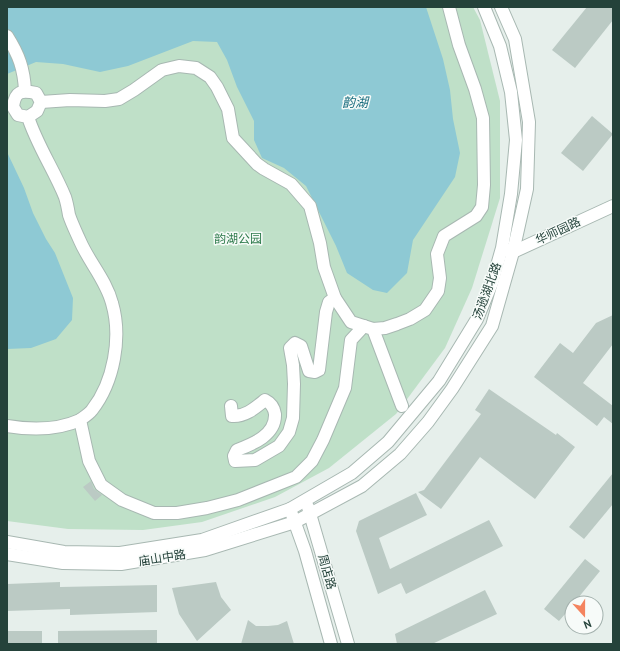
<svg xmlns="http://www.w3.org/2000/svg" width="620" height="651" font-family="'PT Sans','Noto Sans SC',sans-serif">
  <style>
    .green { fill: #bfe0c8 }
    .water { fill: #8ec9d4 }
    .building { fill: #bbcac4 }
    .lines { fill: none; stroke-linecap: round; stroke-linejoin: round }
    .minor-casing { stroke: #a8b8b2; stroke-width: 14 }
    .minor { stroke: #fff; stroke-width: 12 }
    .labels { text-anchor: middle; stroke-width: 3; stroke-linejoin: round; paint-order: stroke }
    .street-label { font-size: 12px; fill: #24423a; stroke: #f7fbf9 }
    .park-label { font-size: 12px; fill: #2d7a4b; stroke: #f7fbf9 }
    .water-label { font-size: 13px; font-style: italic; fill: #1c6f80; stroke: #f7fbf9 }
  </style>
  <rect width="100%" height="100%" fill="#e6efeb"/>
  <polygon class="green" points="7,7 473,7 480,20 500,101 500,198 472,288 445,348 396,414 329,468 275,497 202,522 143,530 68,529 7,521"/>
  <g class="water">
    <polygon points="7,7 426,7 443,59 450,90 453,119 460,153 455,177 413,240 407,273 387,293 373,290 347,273 336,246 306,186 284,168 262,158 254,140 254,121 237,87 227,60 217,42 193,41 128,66 100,72 63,64 36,62 7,74"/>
    <polygon points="7,152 24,188 33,213 46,239 55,253 73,298 72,320 56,339 31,348 7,349"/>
  </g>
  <g class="building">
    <polygon points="587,7 613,7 613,20 575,68 552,50"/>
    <polygon points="592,116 613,134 583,171 561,153"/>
    <polygon points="613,315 613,344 583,383 613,406 613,424 604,417 597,426 534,377 560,343 573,353 596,323"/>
    <polygon points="489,389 556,435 557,433 575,447 535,499 480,457 441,509 418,492 424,490 481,414 475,410"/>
    <polygon points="613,473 613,504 584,539 569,527"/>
    <polygon points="91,481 94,489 102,495 95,501 83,487"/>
    <polygon points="416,493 427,515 379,538 390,569 489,520 503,546 406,594 401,583 378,594 356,531 359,521"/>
    <polygon points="585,559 600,571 574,603 572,603 572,606 559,621 544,609"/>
    <polygon points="60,582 60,587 157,585 157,612 70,615 70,609 7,611 7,584"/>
    <polygon points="216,582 221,597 231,610 197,641 179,614 172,588"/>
    <polygon points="485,590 497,614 432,644 397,644 395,634"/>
    <polygon points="248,620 256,626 268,626 278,625 287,621 294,644 241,644"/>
    <polygon points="157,630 157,644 58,644 58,631"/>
    <rect x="7" y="631" width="35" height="13"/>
  </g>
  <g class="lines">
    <defs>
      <g id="minor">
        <path d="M 7,36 C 19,55 24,69 25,91"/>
        <polyline points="41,102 70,100 105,101 119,99 134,90 162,70 179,66 196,68 210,77 217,87 228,109 233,138 257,164 264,169 291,184 310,206 320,243 324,267 335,298 351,322 373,329 402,406"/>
        <path d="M 28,117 L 37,111 L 41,102 L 36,93 C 21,90 15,91 13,107 L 18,115 L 28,117 C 37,145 54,170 65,197 C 67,203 68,209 69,215 C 72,224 76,232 80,241 C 89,262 106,280 112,303 C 122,337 114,382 92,410 C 89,414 84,417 80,420 L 89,461 L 101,485 L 122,500 L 154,513 L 177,513 L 207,508 L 238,500 L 296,477 L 312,461 L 323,440 L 345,388 L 351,340 L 364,326"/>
        <polyline points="508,250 513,252 613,206"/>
        <polyline points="373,329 385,328 397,324 410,319 425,310 438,291 440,278 437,254 444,236 476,216 482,207 484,185 483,118 475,89 459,45 449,7"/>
        <path d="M 231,406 L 232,416 C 245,417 255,408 265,400 C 271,403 274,407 275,414 C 276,435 253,444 237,450 L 234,456 L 235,461 L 255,460 L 279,446 L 289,432 L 293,418 L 294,384 L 293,365 L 290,348 L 295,343 L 301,346 L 309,371 L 315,372 L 319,370 L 326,312 L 329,302 L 335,298"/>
        <path d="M 7,426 C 31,430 58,430 80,420"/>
        <polyline points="308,507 348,644"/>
        <polyline points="7,542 64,552 120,553 202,540 290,509"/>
        <polyline points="7,554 63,563 121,564 205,550 295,522 362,486 400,454 428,422 452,389 492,326 513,252 527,189 529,122 515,39 501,7"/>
        <polyline points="331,644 305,551 290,509 352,473 388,442 439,381 477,319 492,283 502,248 511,194 516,140 511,92 500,46 484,7"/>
      </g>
    </defs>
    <use href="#minor" class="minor-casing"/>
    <use href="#minor" class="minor"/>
  </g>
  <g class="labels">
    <g class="street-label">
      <text transform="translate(558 231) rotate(-25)" y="4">华师园路</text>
      <text transform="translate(487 291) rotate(-70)" y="4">汤逊湖北路</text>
      <text transform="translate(162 558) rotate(-9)" y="4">庙山中路</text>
      <text transform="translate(327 572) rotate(74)" y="4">周店路</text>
    </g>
    <g class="park-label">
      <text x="238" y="243">韵湖公园</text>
    </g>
    <g class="water-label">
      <text x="355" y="107">韵湖</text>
    </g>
  </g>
  <rect width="620" height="651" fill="none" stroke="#24423a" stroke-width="16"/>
  <g transform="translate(584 615) rotate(159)"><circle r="19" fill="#f7fbf9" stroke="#a3b1ad"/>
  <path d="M0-3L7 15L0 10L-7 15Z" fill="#f4845f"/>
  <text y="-6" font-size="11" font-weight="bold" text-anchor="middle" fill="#24423a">N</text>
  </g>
</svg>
